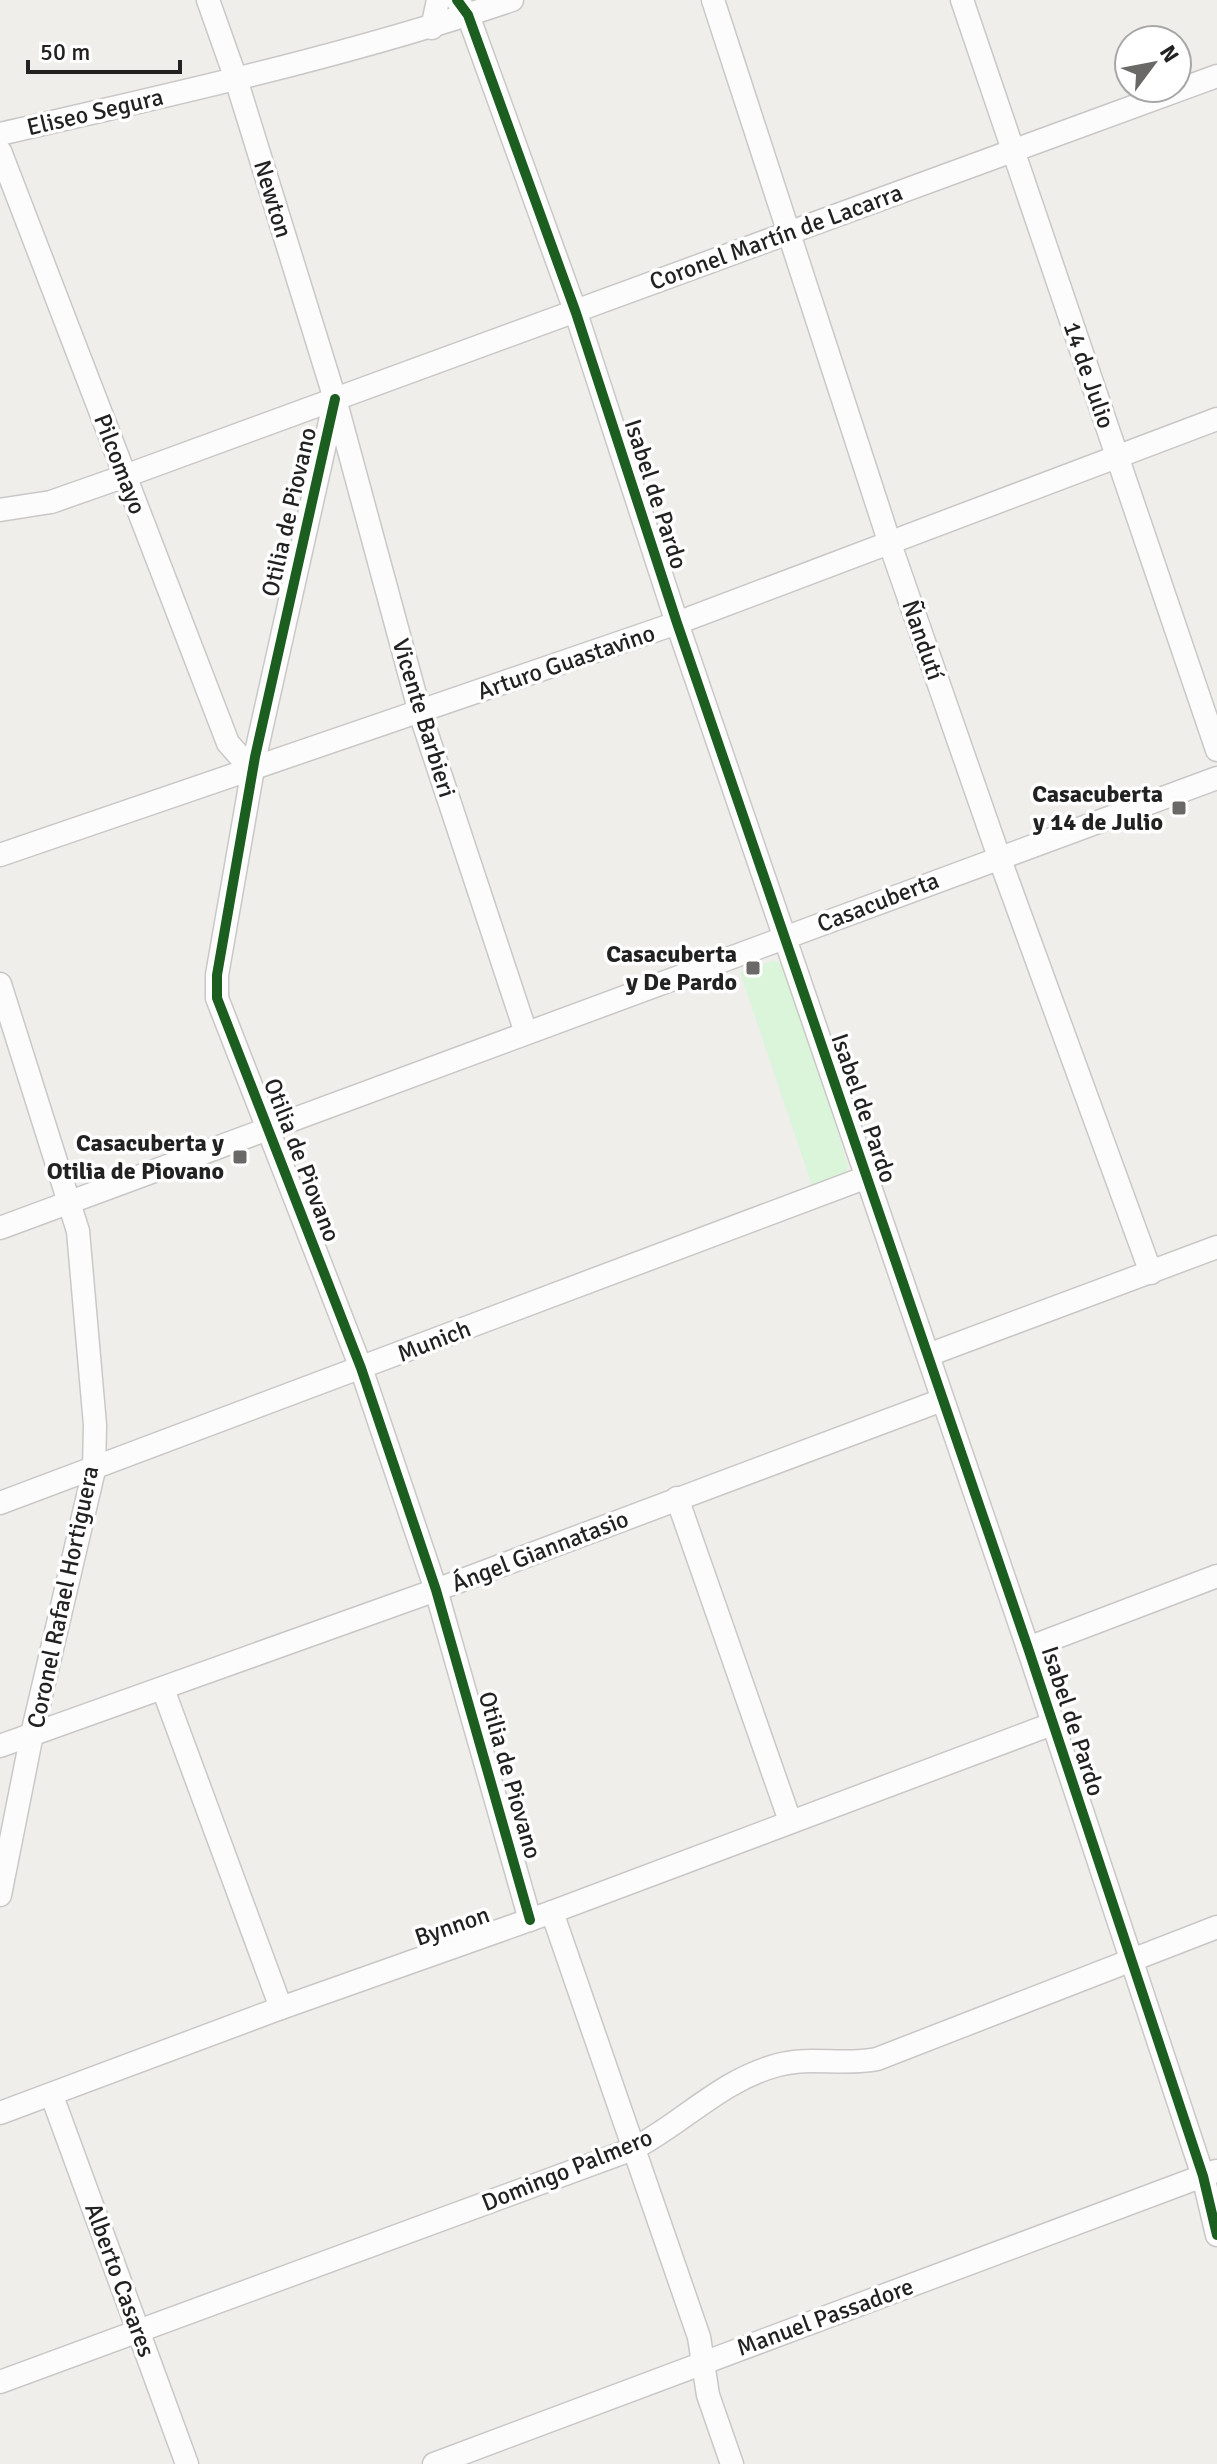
<svg xmlns="http://www.w3.org/2000/svg" width="1217" height="2464" font-family="Signika,sans-serif">
  <style>
    .park { fill: #daf5da }
    .lines { fill: none; stroke-linecap: round; stroke-linejoin: round }
    .minor-casing { stroke: #c9c8c7; stroke-width: 25 }
    .minor { stroke: #fdfcfc; stroke-width: 22 }
    .cycleway-casing { stroke: #fff; stroke-width: 15 }
    .cycleway { stroke: #1b5e20; stroke-width: 10 }
    .poi-dot { fill: #6a6968; stroke: #fff; stroke-width: 3 }
    .labels { text-anchor: middle; stroke-width: 7; stroke-linejoin: round; paint-order: stroke }
    .street-label { font-size: 24px; fill: #222; stroke: #fff }
    .poi-label { font-size: 24px; font-weight: bold; fill: #222; stroke: #fff; text-anchor: end }
  </style>
  <rect width="100%" height="100%" fill="#f0eeeb"/>
  <polygon class="park" points="772,961 786,963 790,971 848,1167 843,1176 813,1189 740,972"/>
  <g class="lines">
    <defs>
      <g id="minor">
        <polyline points="208,0 236,79 335,399 420,713 526,1033"/>
        <polyline points="457,0 468,15 576,313 677,623 1028,1648 1203,2176 1217,2235"/>
        <polyline points="713,0 890,544 999,857 1151,1273"/>
        <polyline points="962,0 1217,750"/>
        <polyline points="432,28 438,0"/>
        <path d="M 0,134 C 172,94 345,57 512,0"/>
        <polyline points="0,151 228,743 252,770"/>
        <polyline points="335,399 255,757 217,975 217,998 361,1368 436,1590 530,1920"/>
        <polyline points="0,510 51,502 125,476 1217,76"/>
        <polyline points="0,855 677,623 1217,419"/>
        <polyline points="0,984 78,1231 95,1425 94,1470 32,1734 0,1895"/>
        <polyline points="0,1228 1217,778"/>
        <polyline points="928,1355 1217,1247"/>
        <polyline points="677,1498 790,1821"/>
        <polyline points="0,1503 867,1177"/>
        <polyline points="1028,1648 1217,1576"/>
        <polyline points="163,1689 281,2008"/>
        <polyline points="0,1746 436,1590 942,1400"/>
        <polyline points="552,1912 699,2337 708,2395 732,2464"/>
        <polyline points="52,2096 187,2464"/>
        <polyline points="0,2113 281,2008 552,1912 1052,1724"/>
        <path d="M 0,2382 L 633,2149 C 683,2123 721,2080 778,2065 C 810,2056 844,2066 877,2059 L 1217,1927"/>
        <polyline points="434,2464 1216,2171"/>
      </g>
    </defs>
    <use href="#minor" class="minor-casing"/>
    <use href="#minor" class="minor"/>
    <defs>
      <g id="cycleway">
        <polyline points="457,0 468,15 576,313 677,623 1028,1648 1203,2176 1217,2235"/>
        <polyline points="335,399 255,757 217,975 217,998 361,1368 436,1590 530,1920"/>
      </g>
    </defs>
    <use href="#cycleway" class="cycleway-casing"/>
    <use href="#cycleway" class="cycleway"/>
  </g>
  <g class="poi-dot">
    <rect x="1171" y="800" width="16" height="16" rx="4"/>
    <rect x="745" y="960" width="16" height="16" rx="4"/>
    <rect x="232" y="1149" width="16" height="16" rx="4"/>
  </g>
  <g class="labels">
    <g class="street-label">
      <text transform="translate(95 112) rotate(-13)" y="8">Eliseo Segura</text>
      <text transform="translate(273 199) rotate(73)" y="8">Newton</text>
      <text transform="translate(776 237) rotate(-20)" y="8">Coronel Martín de Lacarra</text>
      <text transform="translate(1089 375) rotate(71)" y="8">14 de Julio</text>
      <text transform="translate(120 464) rotate(69)" y="8">Pilcomayo</text>
      <text transform="translate(656 494) rotate(72)" y="8">Isabel de Pardo</text>
      <text transform="translate(289 512) rotate(-77)" y="8">Otilia de Piovano</text>
      <text transform="translate(923 640) rotate(71)" y="8">Ñandutí</text>
      <text transform="translate(566 662) rotate(-19)" y="8">Arturo Guastavino</text>
      <text transform="translate(424 718) rotate(73)" y="8">Vicente Barbieri</text>
      <text transform="translate(878 902) rotate(-21)" y="8">Casacuberta</text>
      <text transform="translate(864 1108) rotate(71)" y="8">Isabel de Pardo</text>
      <text transform="translate(302 1160) rotate(69)" y="8">Otilia de Piovano</text>
      <text transform="translate(434 1341) rotate(-21)" y="8">Munich</text>
      <text transform="translate(540 1551) rotate(-21)" y="8">Ángel Giannatasio</text>
      <text transform="translate(63 1597) rotate(-78)" y="8">Coronel Rafael Hortiguera</text>
      <text transform="translate(1073 1721) rotate(72)" y="8">Isabel de Pardo</text>
      <text transform="translate(510 1775) rotate(74)" y="8">Otilia de Piovano</text>
      <text transform="translate(452 1926) rotate(-19)" y="8">Bynnon</text>
      <text transform="translate(567 2170) rotate(-22)" y="8">Domingo Palmero</text>
      <text transform="translate(120 2280) rotate(70)" y="8">Alberto Casares</text>
      <text transform="translate(825 2317) rotate(-20)" y="8">Manuel Passadore</text>
    </g>
    <g class="poi-label">
      <text x="1163" y="802">Casacuberta<tspan x="1163" dy="28">y 14 de Julio</tspan></text>
      <text x="737" y="962">Casacuberta<tspan x="737" dy="28">y De Pardo</tspan></text>
      <text x="224" y="1151">Casacuberta y<tspan x="224" dy="28">Otilia de Piovano</tspan></text>
    </g>
  </g>
  <g transform="translate(1153 64) rotate(58)"><circle r="38" fill="#ffffff" stroke="#a7a7a7" stroke-width="2"/>
  <path d="M0-6L14 30L0 20L-14 30Z" fill="#6a6968"/>
  <text y="-12" font-size="22" font-weight="bold" text-anchor="middle" fill="#222222">N</text>
  </g>
  <path d="M28 60v12h152v-12" fill="none" stroke="#222222" stroke-width="4"/>
  <text x="40" y="60" font-size="24" fill="#222222" stroke="#ffffff" stroke-width="6" paint-order="stroke">50 m</text>
</svg>
